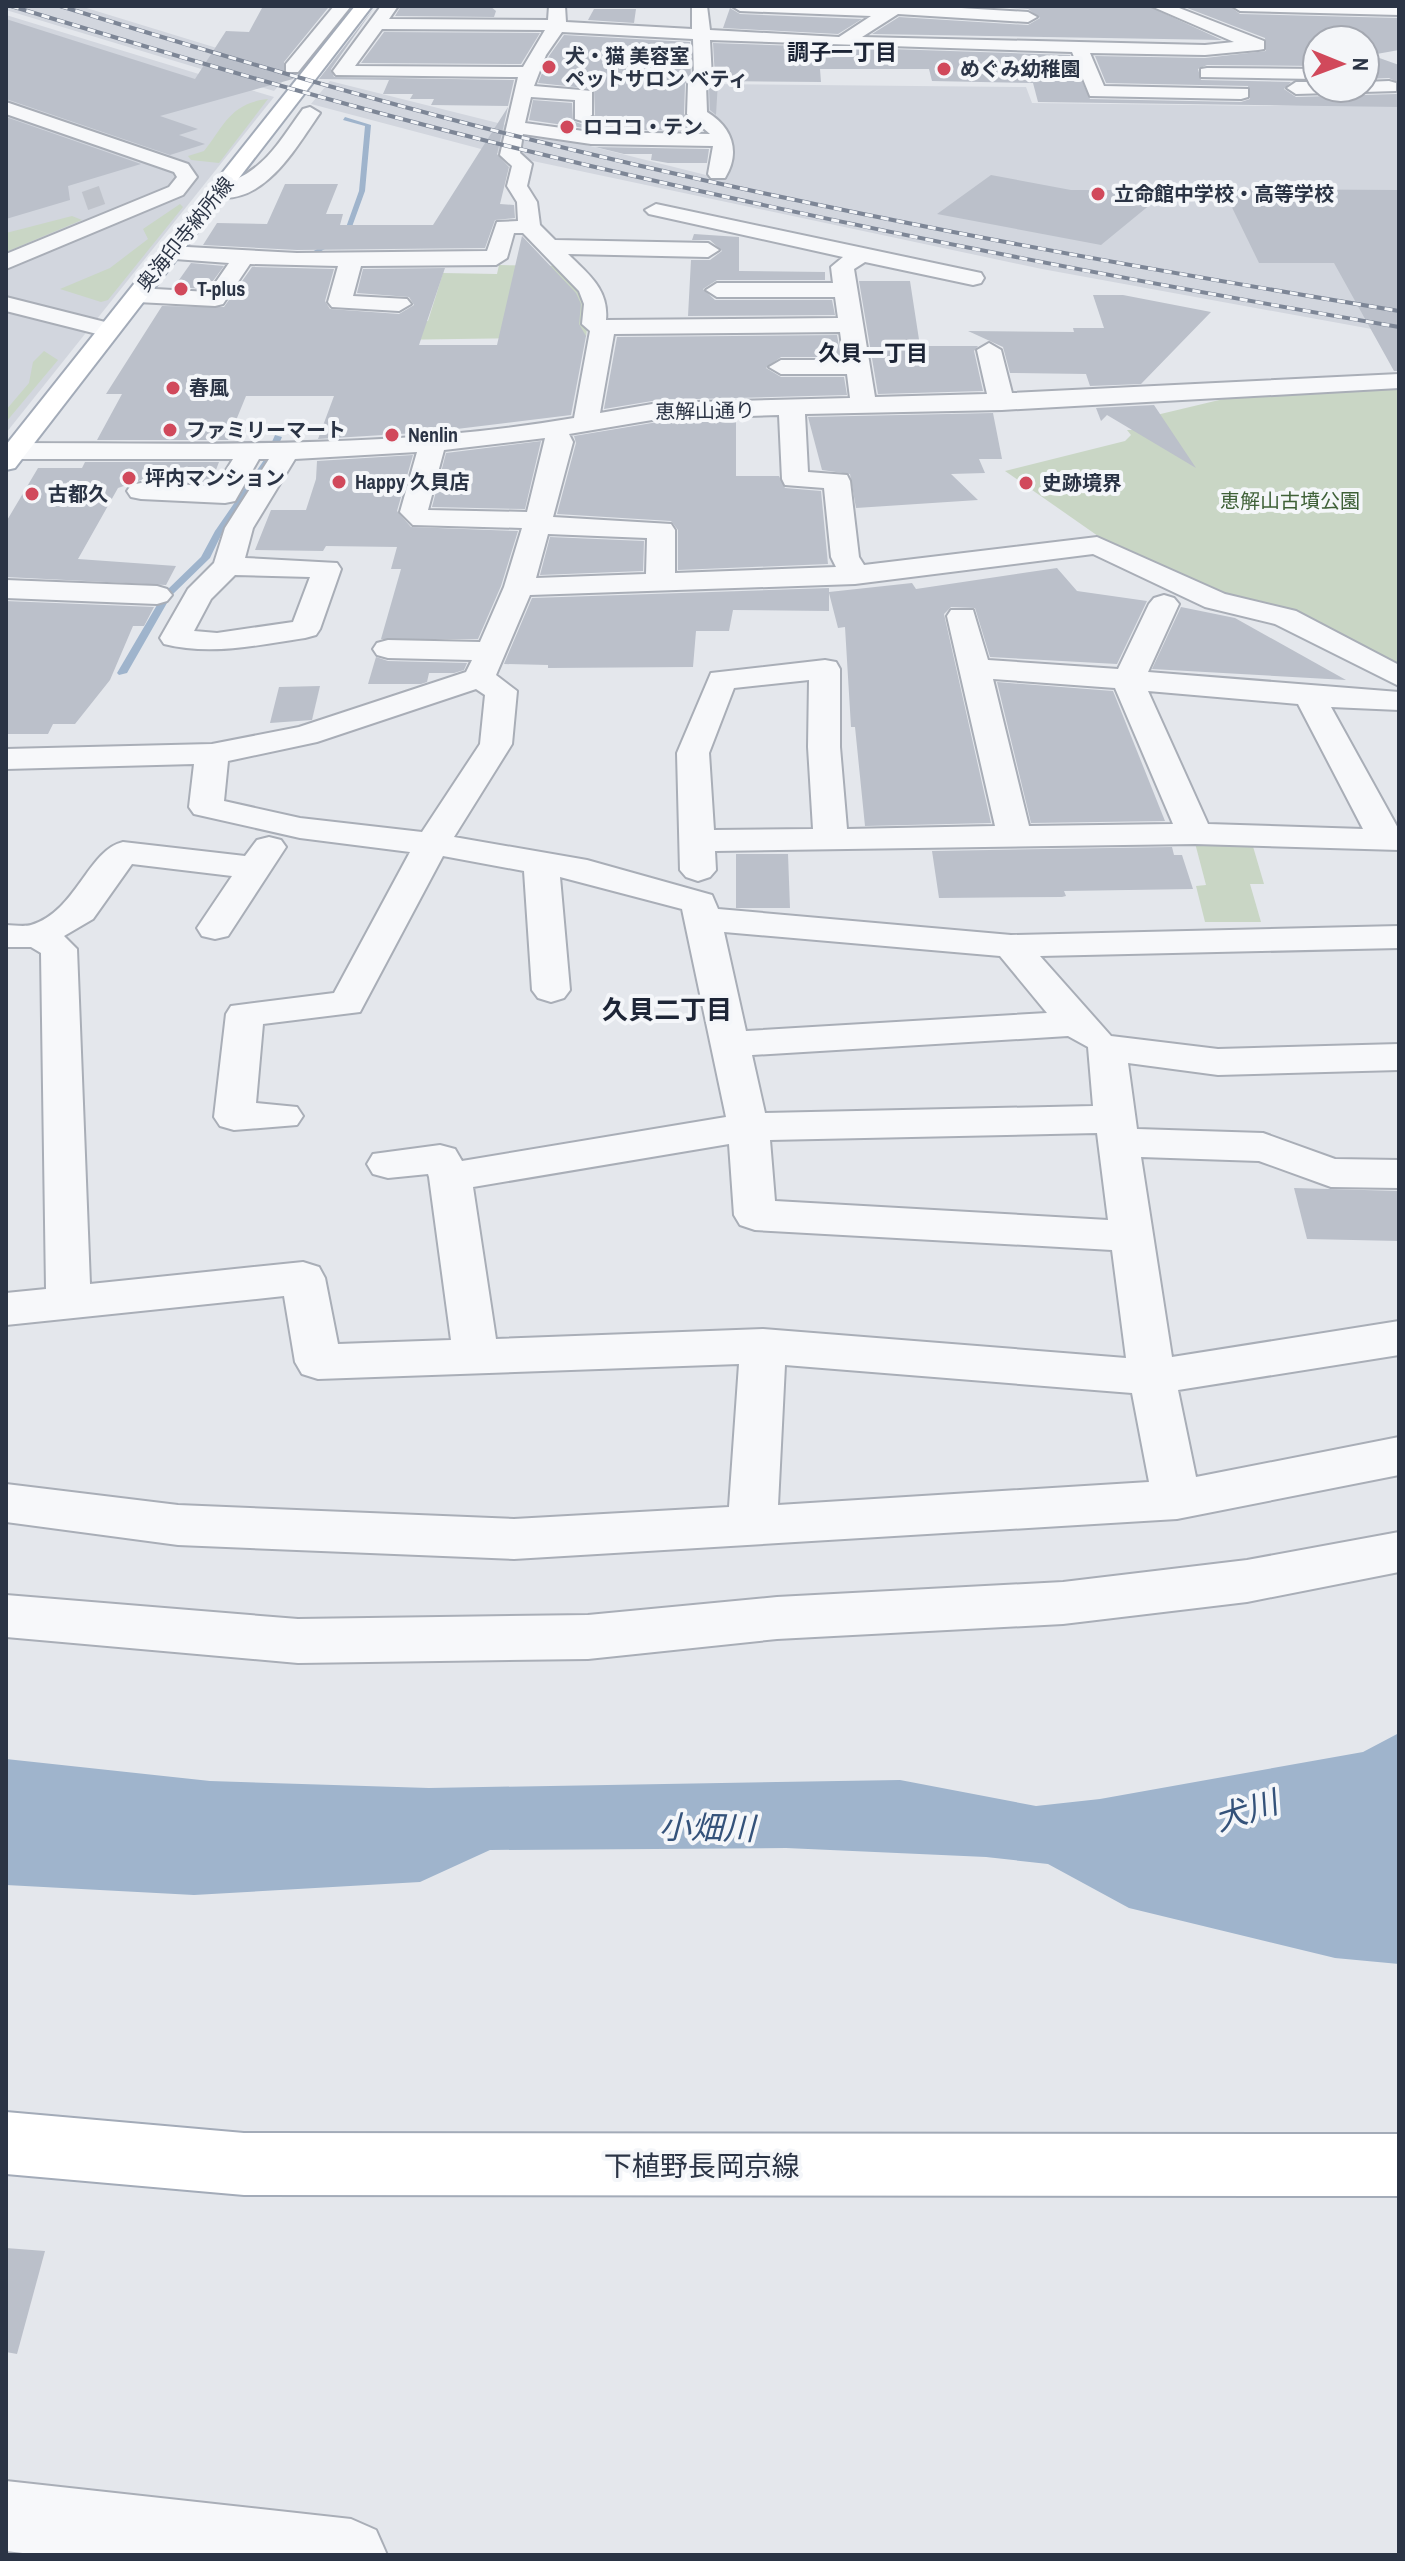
<svg xmlns="http://www.w3.org/2000/svg" width="1405" height="2561" font-family="'Archivo Narrow','Noto Sans JP',sans-serif">
  <style>
    .built { fill: #d2d6de }
    .green { fill: #c9d6c5 }
    .water { fill: #9fb4cc }
    .lines { fill: none; stroke-linecap: round; stroke-linejoin: round }
    .stream { fill: #9fb4cc; fill-rule: evenodd }
    .building { fill: #bbc0ca }
    .minor-tunnel { stroke: #bfc3cb; stroke-width: 19; stroke-dasharray: 19 9; stroke-linecap: butt }
    .minor-casing { stroke: #a9aeb7; stroke-width: 4 }
    .major-casing { stroke: #a3abb8; stroke-width: 4 }
    .minor { fill: #f7f8fa; fill-rule: evenodd }
    .major { fill: #fff; fill-rule: evenodd }
    .rail-casing { stroke: #7d8696; stroke-width: 4 }
    .rail { stroke: #f4f6f9; stroke-width: 3; stroke-dasharray: 8; stroke-linecap: butt }
    .poi-dot { fill: #d1495b; stroke: #f4f6f9; stroke-width: 3 }
    .labels { text-anchor: middle; stroke-width: 8; stroke-linejoin: round; paint-order: stroke }
    .far-poi-label { font-size: 20px; font-weight: bold; fill: #2b3445; stroke: #f4f6f9; text-anchor: start }
    .far-street-label { font-size: 20px; fill: #2b3445; stroke: #f4f6f9 }
    .far-park-label { font-size: 20px; fill: #3f6138; stroke: #f4f6f9 }
    .far-neighbourhood-label { font-size: 22px; font-weight: bold; fill: #1d2536; stroke: #f4f6f9 }
    .neighbourhood-label { font-size: 26px; font-weight: bold; fill: #1d2536; stroke: #f4f6f9 }
    .near-street-label { font-size: 28px; fill: #2b3445; stroke: #f4f6f9 }
    .near-water-label { font-size: 32px; font-style: italic; fill: #34527a; stroke: #f4f6f9 }
  </style>
  <rect width="100%" height="100%" fill="#e4e7ec"/>
  <g class="built">
    <polygon points="6,6 80,6 292,71 274,91 6,10"/>
    <polygon points="6,15 274,97 6,433"/>
    <polygon points="330,81 722,179 730,158 730,143 723,124 704,114 705,84 1026,87 1032,103 1271,106 1399,102 1399,334 1042,269 500,154 311,104"/>
  </g>
  <g class="green">
    <path d="M 268,99 L 219,163 L 191,160 L 188,156 L 204,151 C 224,126 230,103 268,99 Z"/>
    <polygon points="180,204 183,207 108,300 101,302 60,289 110,268 148,239 143,229"/>
    <polygon points="72,216 82,220 6,252 6,233"/>
    <polygon points="499,265 564,266 590,306 586,337 388,340 392,325 428,321 443,273 497,274"/>
    <polygon points="44,351 58,360 6,422 6,410 29,383 33,362"/>
    <polygon points="1399,386 1399,673 1220,599 1108,543 1005,471 1125,441 1131,435 1127,430 1132,430 1127,422 1236,396"/>
    <polygon points="1195,843 1252,843 1264,884 1250,884 1261,922 1205,922 1196,886 1206,885"/>
  </g>
  <polygon class="water" points="1399,1733 1399,1964 1335,1958 1129,1908 1048,1864 986,1857 786,1848 490,1850 420,1882 194,1895 6,1885 6,1759 210,1781 429,1788 900,1780 1036,1806 1100,1799 1363,1752"/>
  <g class="lines">
    <g class="stream">
      <polygon points="345,117 371,125 365,191 349,235 311,257 307,257 307,255 344,233 359,191 365,126 343,120"/>
      <polygon points="275,435 282,437 272,460 223,531 210,558 171,596 127,673 119,675 117,673 164,593 201,557 215,531 264,460"/>
    </g>
  </g>
  <g class="building">
    <polygon points="401,6 490,6 496,11 494,17 395,16"/>
    <polygon points="979,6 1148,6 1222,40 872,34 899,17 1028,25 1040,18 1028,9"/>
    <polygon points="1182,6 1229,6 1240,14 1399,18 1399,50 1371,55 1399,65 1399,83 1389,78 1365,79 1365,40 1317,40 1317,66 1207,65 1198,69 1201,80 1291,82 1284,89 1296,97 1396,94 1399,91 1399,107 1038,102 1033,83 932,81 929,69 820,69 821,82 718,81 716,115 710,110 709,86 715,78 713,43 1070,55 1090,99 1241,102 1250,99 1248,86 1106,83 1095,56 1205,58 1266,51 1265,38"/>
    <polygon points="262,8 328,8 284,62 284,74 296,75 293,79 160,116 198,129 179,135 205,144 170,155 6,99 6,19 195,79 226,31 249,32"/>
    <polygon points="374,8 331,69 334,77 514,80 508,106 431,105 434,99 410,99 413,94 383,94 389,80 319,79"/>
    <polygon points="730,8 740,14 862,19 838,34 723,28"/>
    <polygon points="594,9 636,9 634,23 588,20"/>
    <polygon points="384,32 540,33 521,64 361,63"/>
    <polygon points="564,35 690,42 691,76 685,84 684,114 702,131 591,129 529,120 533,100 572,103 573,121 581,124 595,115 594,89 538,83 549,56"/>
    <polygon points="508,107 497,154 509,167 500,204 514,205 515,218 495,220 485,248 297,250 203,245 217,223 267,224 285,184 338,184 326,214 343,214 340,225 433,225"/>
    <polygon points="6,117 141,164 68,186 70,200 6,219"/>
    <polygon points="595,147 709,149 707,163 668,163 651,160 652,154 624,154"/>
    <polygon points="991,175 1071,190 1168,190 1101,245 937,214"/>
    <polygon points="1223,189 1399,190 1399,371 1394,371 1334,263 1259,263"/>
    <polygon points="694,234 739,237 739,271 825,272 825,280 717,280 703,289 715,300 832,300 835,315 688,316 691,260 710,260 722,251 710,240 692,240"/>
    <polygon points="522,236 576,293 581,304 579,324 586,336 571,415 432,432 318,439 334,396 246,396 228,440 97,440 122,394 106,394 162,306 224,307 252,267 334,269 325,301 330,309 399,314 414,305 409,297 357,293 363,269 445,268 419,345 497,345"/>
    <polygon points="191,263 224,266 207,289 174,287"/>
    <polygon points="859,281 910,281 920,346 978,346 974,351 983,391 878,394"/>
    <polygon points="1093,295 1123,295 1211,312 1141,384 1090,386 1086,374 1010,373 1003,347 968,331 1074,332 1073,328 1104,328"/>
    <polygon points="837,335 841,357 781,357 766,368 781,377 844,377 847,395 658,400 604,409 617,337"/>
    <polygon points="1154,405 1196,468 1107,415 1101,421 1096,408"/>
    <polygon points="993,413 1002,459 979,459 985,473 951,474 978,500 856,508 850,474 822,470 808,417"/>
    <polygon points="736,419 736,476 779,476 785,488 821,491 828,564 678,570 678,530 671,521 557,514 576,443 574,436 658,422"/>
    <polygon points="541,441 525,509 432,507 446,453"/>
    <polygon points="413,455 397,511 411,527 518,531 501,586 478,639 381,639 401,569 391,569 397,547 326,546 323,551 255,550 271,510 306,510 316,479 317,461"/>
    <polygon points="85,462 219,462 211,483 141,480 118,488 78,559 176,566 166,585 6,577 6,522 38,468 82,468"/>
    <polygon points="550,537 644,541 643,571 540,575"/>
    <polygon points="1057,568 1077,591 1147,601 1117,664 990,657 975,608 951,607 944,614 991,823 865,826 855,727 851,727 845,627 838,628 829,593 829,611 733,610 729,631 696,631 693,667 548,668 548,665 504,664 532,598 829,588 829,592 912,583 916,589"/>
    <polygon points="6,601 154,607 144,626 133,626 110,680 75,724 53,724 48,734 6,734"/>
    <polygon points="1181,607 1235,618 1346,680 1152,669"/>
    <polygon points="376,657 388,661 467,663 464,670 454,673 429,673 427,682 421,684 368,684"/>
    <polygon points="997,682 1113,691 1165,821 1031,823"/>
    <polygon points="320,686 312,720 270,723 279,687"/>
    <polygon points="1172,847 1174,855 1182,855 1193,889 1064,891 1066,896 1062,897 939,898 932,851"/>
    <polygon points="736,854 788,854 790,908 736,908"/>
    <polygon points="1294,1188 1399,1191 1399,1241 1307,1239"/>
    <polygon points="6,2248 45,2251 17,2354 6,2352"/>
  </g>
  <g class="lines">
    <polyline class="minor-tunnel" points="85,201 102,195"/>
    <defs>
      <g id="minor">
        <polygon points="334,6 351,6 298,72 286,72 286,64"/>
        <path d="M 381,6 L 398,6 L 389,19 L 548,20 L 549,6 L 565,6 L 566,22 L 692,29 L 692,8 L 707,6 L 710,30 L 839,37 L 871,16 L 740,11 L 732,6 L 929,6 L 1028,12 L 1037,17 L 1028,22 L 898,14 L 862,37 L 1205,45 L 1234,42 L 1151,6 L 1174,6 L 1264,41 L 1264,49 L 1258,50 L 1205,55 L 1090,53 L 1104,86 L 1248,89 L 1248,97 L 1241,99 L 1090,96 L 1072,52 L 710,40 L 712,78 L 706,85 L 707,112 C 732,127 741,152 725,178 L 711,178 L 708,174 L 713,146 L 591,144 L 523,134 L 520,153 L 532,164 L 527,186 L 537,202 L 540,225 L 555,240 L 708,243 L 719,250 L 708,257 L 568,254 C 588,274 609,289 606,320 L 838,318 L 835,297 L 717,297 L 706,290 L 717,283 L 833,283 L 831,267 L 843,257 L 649,214 L 645,210 L 656,204 L 981,273 L 984,278 L 981,283 L 973,285 L 865,262 L 854,269 L 875,397 L 987,394 L 977,350 L 989,343 L 1001,350 L 1012,393 L 1399,374 L 1399,388 L 1002,410 L 805,414 L 808,472 L 847,475 L 850,481 L 859,557 L 864,565 L 1097,537 L 1225,594 L 1296,611 L 1399,665 L 1399,686 L 1275,624 L 1205,607 L 1093,554 L 855,584 L 530,595 L 496,675 L 517,691 L 512,744 L 454,837 L 587,860 L 712,895 L 718,909 L 1011,935 L 1399,926 L 1399,948 L 1040,956 L 1111,1036 L 1218,1049 L 1399,1044 L 1399,1070 L 1218,1075 L 1128,1063 L 1137,1129 L 1263,1133 L 1335,1159 L 1399,1160 L 1399,1188 L 1331,1187 L 1259,1161 L 1141,1157 L 1172,1357 L 1399,1321 L 1399,1355 L 1178,1390 L 1196,1477 L 1399,1437 L 1399,1475 L 1177,1519 L 514,1559 L 178,1545 L 6,1522 L 6,1484 L 178,1505 L 514,1519 L 729,1507 L 739,1364 L 318,1379 L 302,1374 L 295,1362 L 284,1296 L 6,1325 L 6,1293 L 46,1289 L 41,953 L 31,947 L 6,947 L 6,925 C 13,925 24,927 31,925 C 76,912 88,850 123,842 L 245,856 L 257,840 L 269,837 L 281,840 L 286,847 L 228,936 L 215,939 L 202,936 L 197,928 L 232,876 L 132,864 L 93,919 L 64,936 L 77,949 L 90,1284 L 303,1262 L 319,1267 L 325,1278 L 338,1344 L 451,1340 L 429,1177 L 428,1174 L 388,1178 L 373,1174 L 367,1164 L 373,1154 L 440,1145 L 455,1149 L 462,1161 L 726,1117 L 682,909 L 560,877 L 570,990 L 564,998 L 551,1002 L 538,998 L 532,990 L 524,871 L 443,856 L 360,1012 L 263,1024 L 256,1103 L 297,1107 L 303,1116 L 297,1125 L 234,1130 L 220,1126 L 214,1117 L 226,1014 L 231,1006 L 334,993 L 410,852 L 300,838 L 194,814 L 189,807 L 194,764 L 6,769 L 6,749 L 212,744 L 299,727 L 466,672 L 472,660 L 388,658 L 377,655 L 373,649 L 377,643 L 388,640 L 480,642 L 504,587 L 522,528 L 413,525 L 400,512 L 417,452 L 295,459 L 253,528 L 245,558 L 337,563 L 341,569 L 320,629 L 316,635 L 305,638 C 258,645 211,656 164,644 L 160,638 L 188,589 L 214,563 L 225,528 L 269,459 L 259,459 L 235,501 L 225,503 L 141,499 L 131,497 L 127,491 L 131,485 L 141,483 L 216,486 L 233,459 L 6,459 L 6,443 C 196,443 386,450 574,418 L 590,331 L 582,324 L 584,304 L 579,291 L 523,233 L 514,233 L 507,258 L 496,265 L 361,266 L 353,296 L 407,299 L 411,304 L 399,311 L 332,307 L 328,302 L 338,266 L 250,264 L 223,304 L 215,306 L 137,302 L 126,295 L 137,288 L 209,292 L 229,263 L 161,258 L 158,253 L 161,248 L 169,246 L 297,253 L 487,251 L 497,222 L 518,221 L 517,202 L 507,186 L 512,166 L 500,155 L 518,77 L 336,75 L 333,71 ZM 382,29 L 545,30 L 523,67 L 355,66 ZM 562,32 L 693,39 L 694,77 L 688,84 L 687,114 L 710,134 L 591,132 L 525,123 L 531,97 L 575,100 L 575,119 L 582,121 L 592,115 L 592,91 L 534,86 L 546,55 ZM 840,332 L 844,360 L 781,360 L 769,367 L 781,374 L 847,374 L 850,398 L 658,403 L 600,413 L 614,334 ZM 779,415 L 782,479 L 785,485 L 824,488 L 831,557 L 836,567 L 675,573 L 675,530 L 671,524 L 553,517 L 573,442 L 569,434 L 658,419 ZM 545,438 L 527,512 L 428,510 L 444,450 ZM 548,534 L 647,538 L 646,574 L 536,578 ZM 235,575 L 310,577 L 293,622 L 217,633 L 194,631 L 211,599 ZM 476,689 L 485,695 L 480,744 L 422,832 L 300,818 L 224,801 L 228,761 L 317,742 ZM 724,932 L 1000,956 L 1047,1013 L 746,1031 ZM 1068,1036 L 1088,1047 L 1093,1106 L 765,1113 L 752,1055 ZM 1097,1133 L 1108,1220 L 775,1201 L 770,1140 ZM 729,1144 L 734,1215 L 740,1225 L 755,1230 L 1112,1250 L 1126,1358 L 763,1329 L 496,1339 L 473,1187 ZM 785,1365 L 1132,1393 L 1149,1482 L 778,1505 Z"/>
        <polygon points="1232,6 1399,6 1399,15 1240,11"/>
        <polygon points="1207,68 1317,69 1317,79 1201,77 1201,69"/>
        <polygon points="1389,81 1396,83 1396,91 1296,94 1287,88 1296,82 1317,82 1317,88 1365,88 1365,82"/>
        <polygon points="6,102 188,164 197,177 183,195 6,269 6,254 169,187 177,177 174,172 6,114"/>
        <path d="M 310,107 L 320,113 C 296,147 263,209 211,196 L 208,192 L 211,188 C 262,175 274,149 303,109 Z"/>
        <polygon points="6,297 117,325 121,330 109,337 6,311"/>
        <polygon points="6,580 157,586 167,589 172,595 167,601 157,604 6,598"/>
        <path d="M 1164,595 L 1174,598 L 1179,604 L 1148,672 L 1399,692 L 1399,710 L 1331,707 L 1399,830 L 1399,850 L 1195,844 L 715,851 L 716,870 L 710,877 L 698,881 L 686,877 L 680,870 L 677,753 L 711,673 L 825,660 L 836,662 L 840,669 L 840,747 L 847,829 L 995,826 L 947,616 L 951,610 L 973,610 L 988,660 L 1118,669 L 1149,604 L 1154,598 ZM 993,679 L 1115,688 L 1173,824 L 1029,826 ZM 809,680 L 808,747 L 813,829 L 714,830 L 709,753 L 734,688 ZM 1148,691 L 1298,704 L 1363,829 L 1208,824 Z"/>
        <polygon points="1399,1532 1399,1572 1247,1602 1063,1624 777,1639 588,1659 298,1663 6,1637 6,1595 298,1619 588,1615 777,1597 1063,1582 1247,1560"/>
        <polygon points="6,2481 351,2519 376,2530 387,2555 39,2555 6,2551"/>
      </g>
      <g id="major">
        <polygon points="355,6 372,6 15,468 6,470 6,445"/>
        <polygon points="6,2112 244,2133 1399,2134 1399,2196 244,2195 6,2174"/>
      </g>
    </defs>
    <use href="#minor" class="minor-casing"/>
    <use href="#major" class="major-casing"/>
    <use href="#minor" class="minor"/>
    <use href="#major" class="major"/>
    <defs>
      <g id="rail">
        <path d="M 11,6 C 182,58 354,109 528,151 C 816,221 1107,277 1399,327"/>
        <path d="M 60,6 C 210,52 360,97 512,135 C 804,208 1101,262 1399,311"/>
      </g>
    </defs>
    <use href="#rail" class="rail-casing"/>
    <use href="#rail" class="rail"/>
  </g>
  <g class="poi-dot">
    <circle cx="549" cy="67" r="8"/>
    <circle cx="944" cy="69" r="8"/>
    <circle cx="567" cy="127" r="8"/>
    <circle cx="1098" cy="194" r="8"/>
    <circle cx="181" cy="289" r="8"/>
    <circle cx="173" cy="388" r="8"/>
    <circle cx="170" cy="430" r="8"/>
    <circle cx="392" cy="435" r="8"/>
    <circle cx="129" cy="478" r="8"/>
    <circle cx="339" cy="482" r="8"/>
    <circle cx="1026" cy="483" r="8"/>
    <circle cx="32" cy="494" r="8"/>
  </g>
  <g class="labels">
    <g class="far-poi-label">
      <text x="565" y="63">犬・猫 美容室<tspan x="565" dy="23">ペットサロン ベティ</tspan></text>
      <text x="960" y="76">めぐみ幼稚園</text>
      <text x="583" y="134">ロココ・テン</text>
      <text x="1114" y="201">立命館中学校・高等学校</text>
      <text x="197" y="296">T-plus</text>
      <text x="189" y="395">春風</text>
      <text x="186" y="437">ファミリーマート</text>
      <text x="408" y="442">Nenlin</text>
      <text x="145" y="485">坪内マンション</text>
      <text x="355" y="489">Happy 久貝店</text>
      <text x="1042" y="490">史跡境界</text>
      <text x="48" y="501">古都久</text>
    </g>
    <g class="far-street-label">
      <text transform="translate(185 234) rotate(-51)" y="7">奥海印寺納所線</text>
      <text transform="translate(705 411) rotate(-1)" y="7">恵解山通り</text>
    </g>
    <g class="far-park-label">
      <text x="1290" y="508">恵解山古墳公園</text>
    </g>
    <g class="far-neighbourhood-label">
      <text x="842" y="60">調子一丁目</text>
      <text x="873" y="361">久貝一丁目</text>
    </g>
    <g class="neighbourhood-label">
      <text x="667" y="1019">久貝二丁目</text>
    </g>
    <g class="near-street-label">
      <text x="702" y="2176">下植野長岡京線</text>
    </g>
    <g class="near-water-label">
      <text transform="translate(1246 1811) rotate(-18)" y="11">犬川</text>
      <text transform="translate(707 1828) rotate(1)" y="11">小畑川</text>
    </g>
  </g>
  <rect width="1405" height="2561" fill="none" stroke="#2b3445" stroke-width="16"/>
  <g transform="translate(1341 64) rotate(91)"><circle r="38" fill="#f4f6f9" stroke="#a4a8b1" stroke-width="2"/>
  <path d="M0-6L14 30L0 20L-14 30Z" fill="#d1495b"/>
  <text y="-12" font-size="22" font-weight="bold" text-anchor="middle" fill="#2b3445">N</text>
  </g>
</svg>
